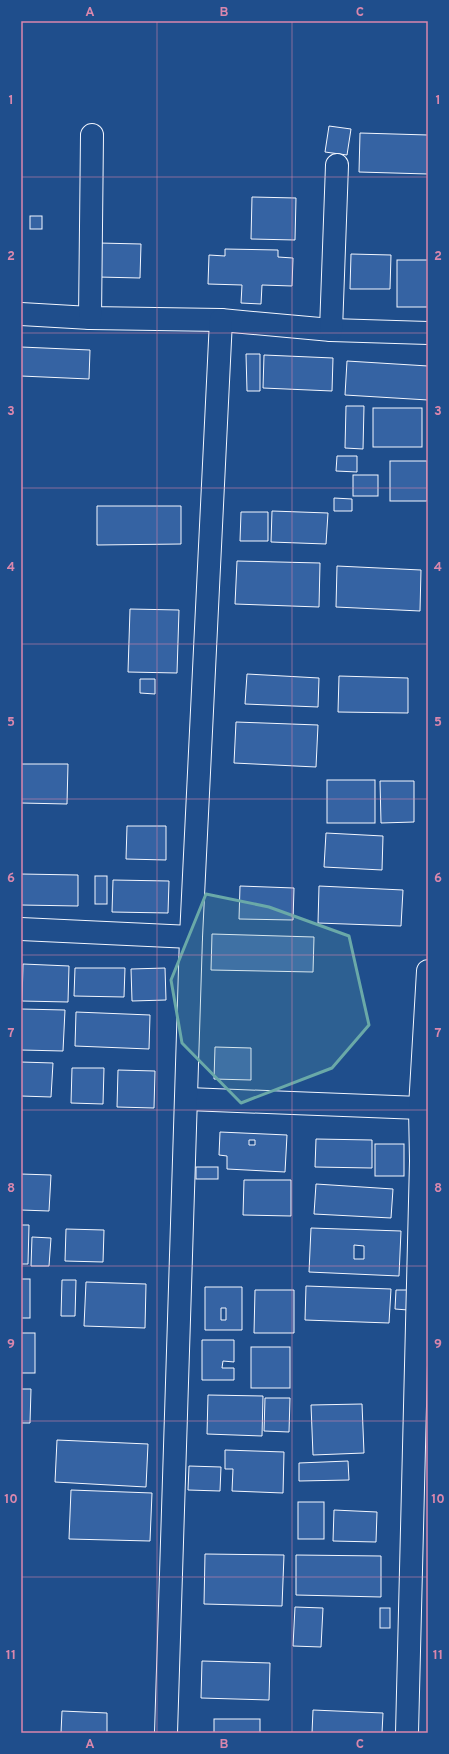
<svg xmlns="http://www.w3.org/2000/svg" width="449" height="1754" font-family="Overpass,sans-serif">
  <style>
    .building { fill: #3563a3; stroke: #f2f6ff; fill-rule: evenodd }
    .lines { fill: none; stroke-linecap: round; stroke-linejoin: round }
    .minor-casing { stroke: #f2f6ff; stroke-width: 24 }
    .minor { stroke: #1f4e8c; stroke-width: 22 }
    .marked { fill: #6aa9a8; fill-opacity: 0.2; stroke: #6aa9a8; stroke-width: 3; stroke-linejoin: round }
    .grid { fill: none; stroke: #da87ad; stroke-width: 1; stroke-opacity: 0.55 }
    .neatline { fill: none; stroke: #da87ad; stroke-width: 1.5 }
    .grid-label { font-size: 13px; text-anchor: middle; font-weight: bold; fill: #da87ad }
  </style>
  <rect width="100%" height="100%" fill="#1f4e8c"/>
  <g class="building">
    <polygon points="329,126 351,129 347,155 325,152"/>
    <polygon points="360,133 428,135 428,174 359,172"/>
    <polygon points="252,197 296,198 295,240 251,239"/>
    <rect x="30" y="216" width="12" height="13"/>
    <polygon points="99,243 141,244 140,278 98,277"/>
    <polygon points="225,249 278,250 278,257 293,258 292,286 262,285 261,304 241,303 242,285 208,284 209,255 225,256"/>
    <polygon points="351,254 391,255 390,289 350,289"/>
    <rect x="397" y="260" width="31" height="47"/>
    <polygon points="21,347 90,350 89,379 21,376"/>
    <polygon points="246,354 260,354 260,391 247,391"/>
    <polygon points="264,355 333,358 332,391 263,388"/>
    <polygon points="347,361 428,366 428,400 345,395"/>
    <polygon points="346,406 364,406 363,449 345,448"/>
    <rect x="373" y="408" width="49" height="39"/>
    <polygon points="337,456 357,456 357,472 336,471"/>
    <rect x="390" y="461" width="37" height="40"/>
    <rect x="353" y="475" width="25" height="21"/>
    <polygon points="334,498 352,499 352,511 334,511"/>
    <polygon points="97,506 181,506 181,544 97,545"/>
    <polygon points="272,511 328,513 326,544 271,542"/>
    <polygon points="241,512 268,512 268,541 240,541"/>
    <polygon points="237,561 320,563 319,607 235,604"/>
    <polygon points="337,566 421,570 420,611 336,607"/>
    <polygon points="130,609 179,610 177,673 128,672"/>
    <polygon points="247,674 319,678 318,707 245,704"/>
    <polygon points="339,676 408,678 408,713 338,712"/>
    <polygon points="140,679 155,679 155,694 140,693"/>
    <polygon points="236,722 318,725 316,767 234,763"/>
    <polygon points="21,764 68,764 67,804 21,803"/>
    <rect x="327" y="780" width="48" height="43"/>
    <polygon points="380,781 414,781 414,822 381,823"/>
    <polygon points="127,826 166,826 166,860 126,859"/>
    <polygon points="326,833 383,836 382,870 324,867"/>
    <polygon points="21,874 78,875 78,906 21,905"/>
    <rect x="95" y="876" width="12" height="28"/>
    <polygon points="113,880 169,881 168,913 112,912"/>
    <polygon points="240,886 294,888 293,920 239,919"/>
    <polygon points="319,886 403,890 401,926 318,923"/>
    <polygon points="212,934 314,937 313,972 211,970"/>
    <polygon points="23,964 69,966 68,1002 22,1001"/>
    <polygon points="75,968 125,968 124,997 74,996"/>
    <polygon points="165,968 166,1000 132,1001 131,969"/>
    <polygon points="21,1009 65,1010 63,1051 21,1050"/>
    <polygon points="76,1012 150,1015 149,1049 75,1046"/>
    <polygon points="215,1047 251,1048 251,1080 214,1079"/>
    <polygon points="21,1062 53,1063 51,1097 21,1096"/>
    <polygon points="72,1068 104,1068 103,1104 71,1103"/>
    <polygon points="118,1070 155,1071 154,1108 117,1107"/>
    <path d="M 220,1132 L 287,1135 L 285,1172 L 227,1169 L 227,1156 L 219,1155 ZM 249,1140 L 255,1140 L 255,1145 L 249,1145 Z"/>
    <polygon points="316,1139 372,1140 372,1168 315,1167"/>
    <rect x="375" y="1144" width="29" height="32"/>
    <rect x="196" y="1167" width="22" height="12"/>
    <polygon points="21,1174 51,1175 49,1211 21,1210"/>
    <polygon points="244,1180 291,1180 291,1216 243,1215"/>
    <polygon points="316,1184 393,1189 391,1218 314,1214"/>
    <polygon points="21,1225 29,1225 28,1264 21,1264"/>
    <path d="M 311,1228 L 401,1231 L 399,1276 L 309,1272 ZM 354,1245 L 364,1246 L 364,1259 L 354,1259 Z"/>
    <polygon points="66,1229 104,1230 103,1262 65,1261"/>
    <polygon points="32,1237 51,1238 49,1266 31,1266"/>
    <rect x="21" y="1279" width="9" height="39"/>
    <polygon points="62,1280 76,1280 75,1316 61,1316"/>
    <polygon points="86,1282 146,1284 145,1328 84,1326"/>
    <polygon points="306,1286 391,1289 389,1323 305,1320"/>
    <path d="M 205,1287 L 242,1287 L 242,1330 L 205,1330 ZM 221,1308 L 226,1308 L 226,1320 L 221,1320 Z"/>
    <polygon points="255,1290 294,1290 294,1333 254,1333"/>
    <polygon points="396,1290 408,1290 408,1310 395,1309"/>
    <rect x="21" y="1333" width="14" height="40"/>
    <polygon points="202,1340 234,1340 234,1362 223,1361 222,1368 234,1368 234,1380 202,1380"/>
    <rect x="251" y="1347" width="39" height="41"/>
    <polygon points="21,1389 31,1389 30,1423 21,1423"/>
    <polygon points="208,1395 263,1396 262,1436 207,1434"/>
    <polygon points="265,1398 290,1398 289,1432 264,1431"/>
    <polygon points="362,1404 364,1453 313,1455 311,1405"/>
    <polygon points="57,1440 148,1444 146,1487 55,1482"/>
    <polygon points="225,1450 284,1452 283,1493 232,1491 233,1469 225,1469"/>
    <polygon points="348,1461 349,1480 299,1481 299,1463"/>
    <polygon points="189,1466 221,1467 220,1491 188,1490"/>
    <polygon points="71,1490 152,1493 150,1541 69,1539"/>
    <rect x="298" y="1502" width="26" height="37"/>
    <polygon points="334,1510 377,1512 376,1542 333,1541"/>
    <polygon points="205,1554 284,1555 282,1606 204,1604"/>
    <polygon points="296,1555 381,1556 381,1597 296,1595"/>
    <polygon points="295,1607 323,1608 321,1647 293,1646"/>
    <rect x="380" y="1608" width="10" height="20"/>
    <polygon points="202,1661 270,1663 269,1700 201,1698"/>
    <polygon points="313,1710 383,1713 382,1733 312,1733"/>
    <polygon points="62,1711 107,1713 107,1733 61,1733"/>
    <rect x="214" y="1719" width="46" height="14"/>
  </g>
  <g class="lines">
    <defs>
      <g id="minor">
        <polyline points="21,314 90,318 221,320 331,330 428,333"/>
        <polyline points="90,318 92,135"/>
        <polyline points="331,330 337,165"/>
        <polyline points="21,929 191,937"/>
        <polyline points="188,1099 420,1108"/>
        <polyline points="166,1733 191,937 221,320"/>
        <polyline points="407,1733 421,1161 420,1108 428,971"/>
      </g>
    </defs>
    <use href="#minor" class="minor-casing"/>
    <use href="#minor" class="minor"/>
  </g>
  <path class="marked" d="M 206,894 L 269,907 L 349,936 L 369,1025 L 332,1068 L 241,1103 L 182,1043 L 171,980 Z"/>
  <path class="grid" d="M 157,21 L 157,1733M 292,21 L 292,1733M 21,177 L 428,177M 21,333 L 428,333M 21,488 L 428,488M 21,644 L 428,644M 21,799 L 428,799M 21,955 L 428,955M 21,1110 L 428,1110M 21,1266 L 428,1266M 21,1421 L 428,1421M 21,1577 L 428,1577"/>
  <rect width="449" height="1754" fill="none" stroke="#1f4e8c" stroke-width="44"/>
  <rect x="22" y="22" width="405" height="1710" class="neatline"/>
  <g class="grid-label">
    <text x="90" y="16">A</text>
    <text x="224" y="16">B</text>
    <text x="360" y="16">C</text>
    <text x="11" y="104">1</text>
    <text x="438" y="104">1</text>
    <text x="11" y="260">2</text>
    <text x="438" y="260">2</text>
    <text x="11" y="415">3</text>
    <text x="438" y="415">3</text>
    <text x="11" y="571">4</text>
    <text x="438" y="571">4</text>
    <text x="11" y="726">5</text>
    <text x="438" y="726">5</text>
    <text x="11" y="882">6</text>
    <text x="438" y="882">6</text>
    <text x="11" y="1037">7</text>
    <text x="438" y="1037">7</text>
    <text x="11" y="1192">8</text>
    <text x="438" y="1192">8</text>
    <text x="11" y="1348">9</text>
    <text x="438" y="1348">9</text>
    <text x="11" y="1503">10</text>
    <text x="438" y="1503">10</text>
    <text x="11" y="1659">11</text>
    <text x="438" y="1659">11</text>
    <text x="90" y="1748">A</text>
    <text x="224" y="1748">B</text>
    <text x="360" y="1748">C</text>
  </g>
</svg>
